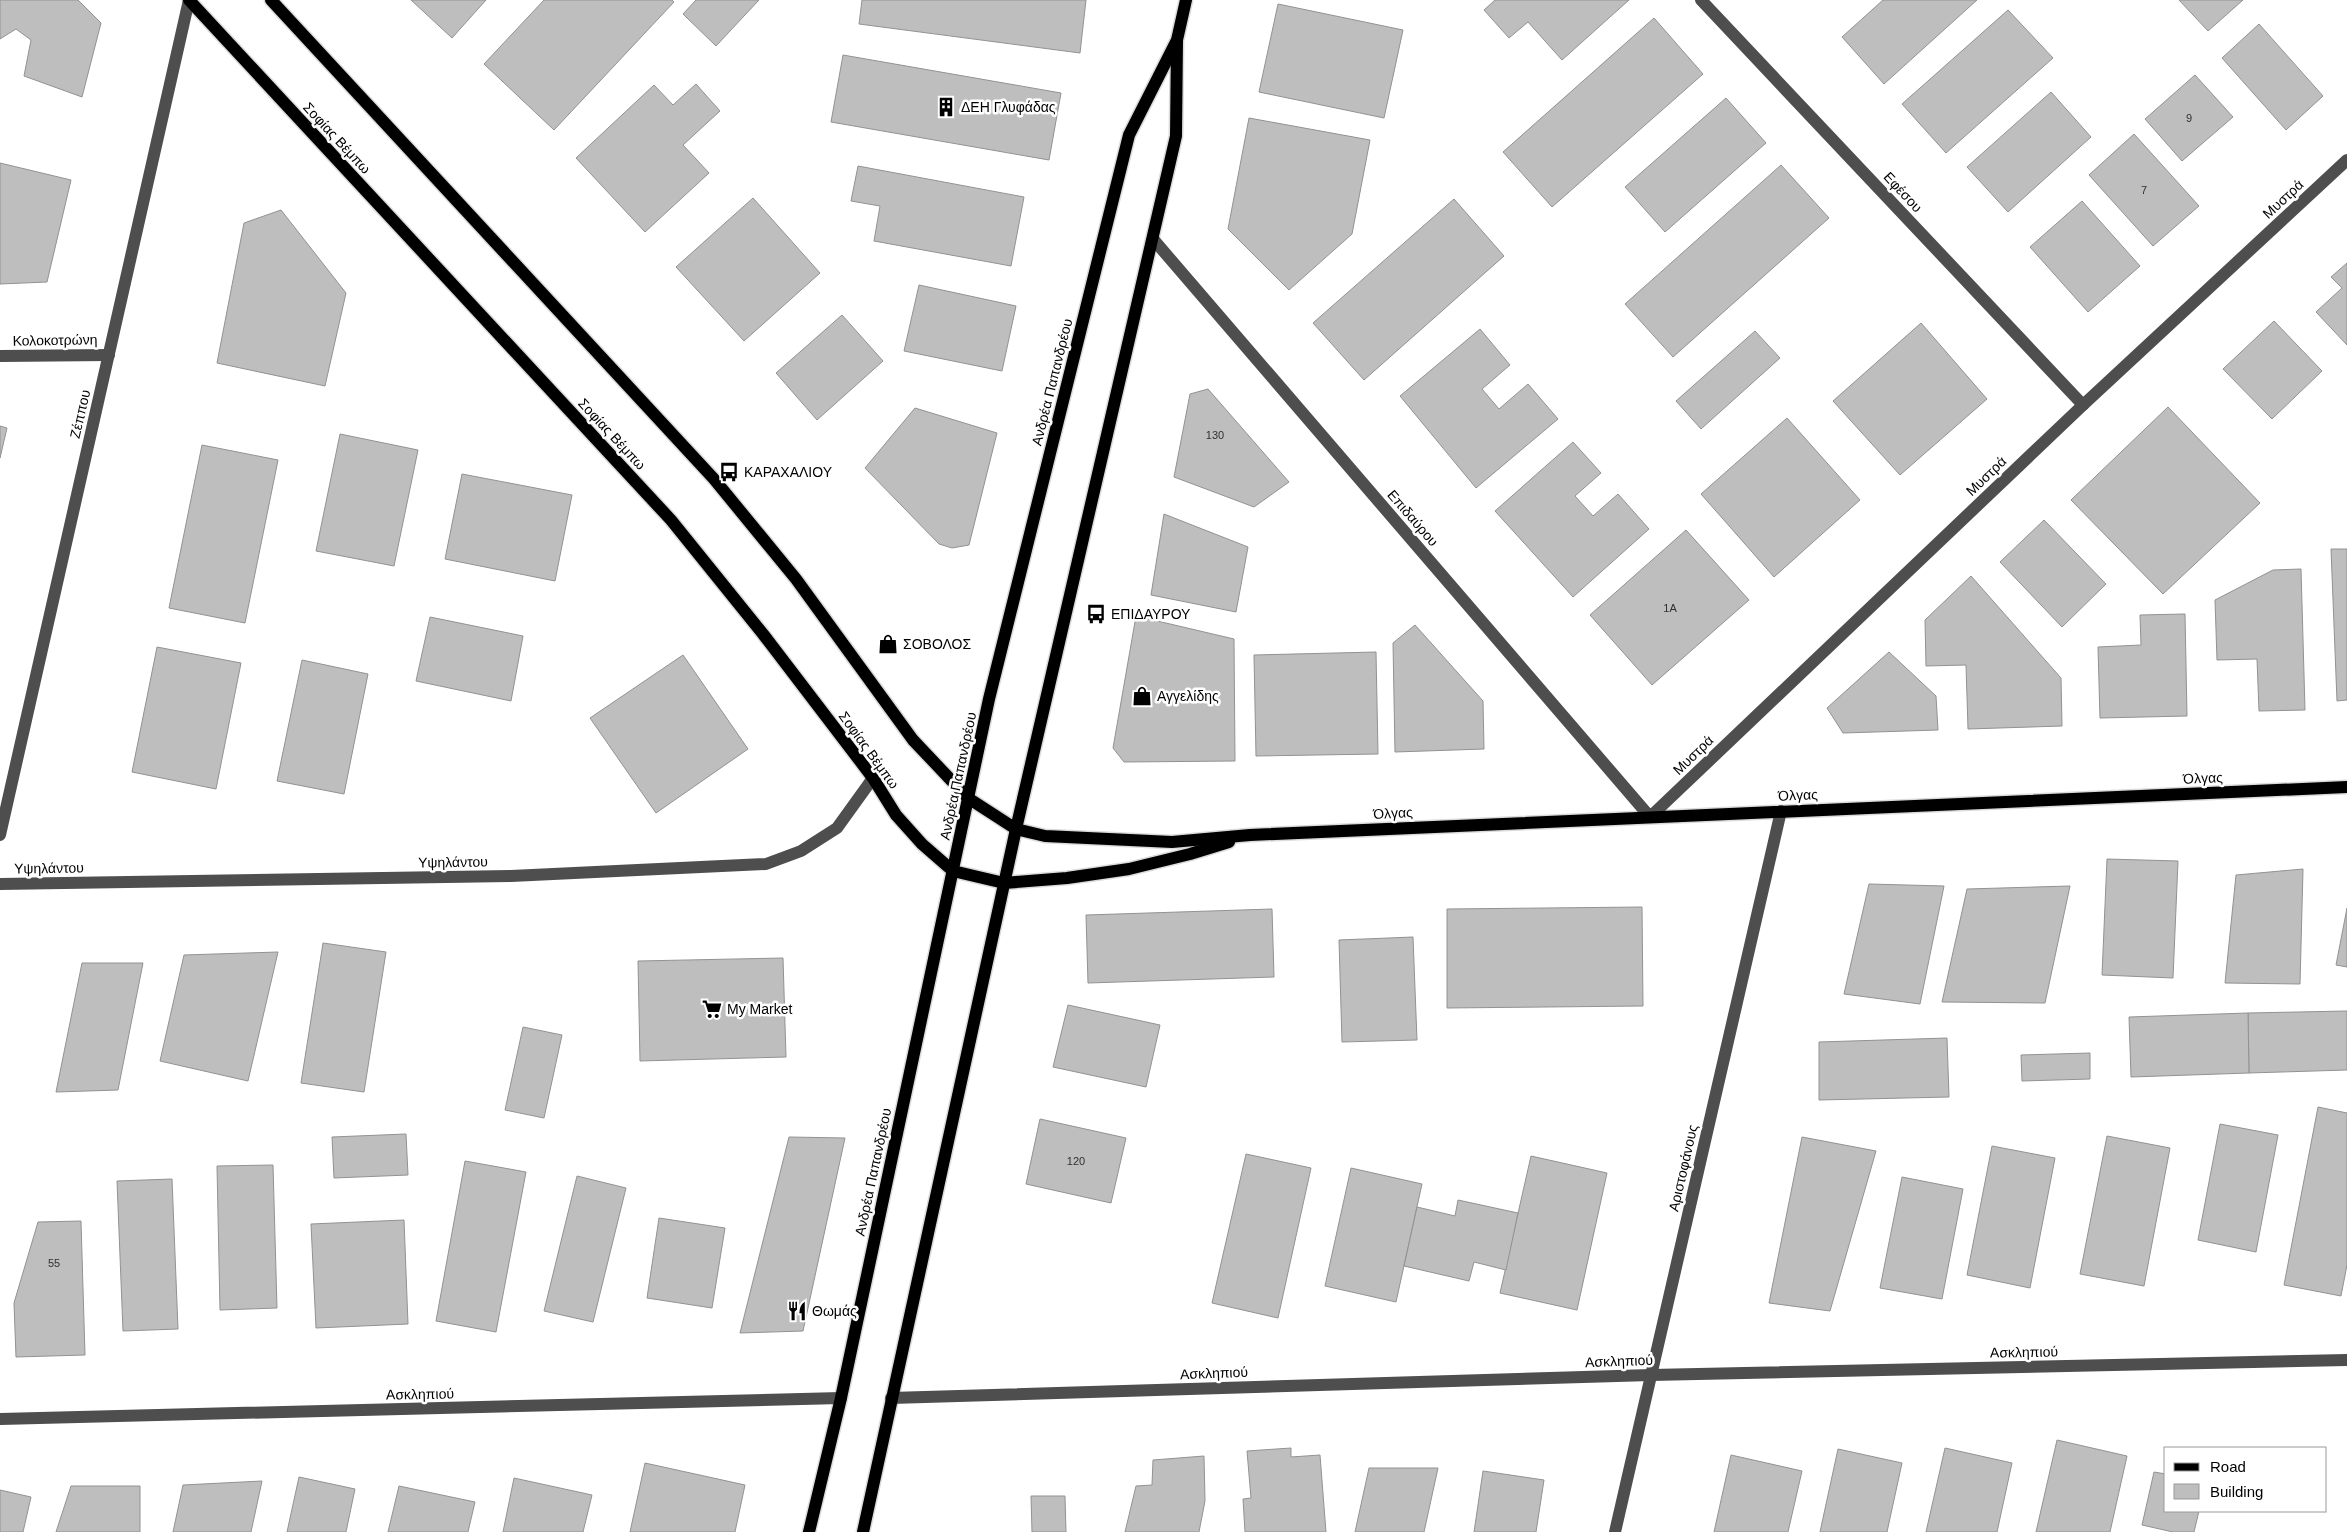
<svg xmlns="http://www.w3.org/2000/svg" width="2347" height="1532" font-family="Helvetica,sans-serif">
  <style>
    .building { fill: #bebebe; stroke: #929292 }
    .lines { fill: none; stroke-linecap: round; stroke-linejoin: round }
    .major-casing { stroke: #dbdbdb; stroke-width: 15 }
    .minor { stroke: #4e4e4e; stroke-width: 12 }
    .major { stroke: #000; stroke-width: 12 }
    .labels { text-anchor: middle; stroke-width: 5; stroke-linejoin: round; paint-order: stroke }
    .number-label { font-size: 11px; fill: #303030 }
    .poi-label { font-size: 14px; fill: #000; stroke: #fff; text-anchor: start }
    .street-label { font-size: 14px; fill: #000; stroke: #fff }
  </style>
  <rect width="100%" height="100%" fill="#fff"/>
  <g class="building">
    <polygon points="0,0 78,0 101,23 82,97 24,76 31,40 16,29 0,39"/>
    <polygon points="411,0 486,0 452,38"/>
    <polygon points="544,0 672,0 674,2 554,130 484,64"/>
    <polygon points="696,0 759,0 716,46 683,14"/>
    <polygon points="862,0 1086,0 1080,53 859,24"/>
    <polygon points="1495,0 1629,0 1562,60 1528,22 1509,38 1484,10"/>
    <polygon points="1883,0 1977,0 1884,84 1842,37"/>
    <polygon points="2179,0 2243,0 2208,31"/>
    <polygon points="1278,4 1403,30 1384,118 1259,92"/>
    <polygon points="2008,10 2053,58 1946,153 1902,104"/>
    <polygon points="1654,18 1703,74 1552,207 1503,152"/>
    <polygon points="2259,24 2323,96 2286,130 2222,58"/>
    <polygon points="843,55 1061,93 1049,160 831,122"/>
    <polygon points="2195,75 2233,117 2182,161 2145,119"/>
    <polygon points="696,84 720,111 683,145 709,173 645,232 576,158 654,85 673,105"/>
    <polygon points="2051,92 2091,137 2008,212 1967,167"/>
    <polygon points="1726,98 1766,143 1665,232 1625,187"/>
    <polygon points="1249,118 1370,140 1352,234 1289,290 1228,229"/>
    <polygon points="2134,134 2199,206 2153,246 2089,175"/>
    <polygon points="0,163 71,180 47,282 0,284"/>
    <polygon points="1781,165 1829,218 1673,357 1625,304"/>
    <polygon points="858,166 1024,197 1011,266 874,241 880,206 851,201"/>
    <polygon points="753,198 820,273 744,341 676,267"/>
    <polygon points="1454,199 1504,256 1364,380 1313,323"/>
    <polygon points="2082,201 2140,266 2088,312 2030,247"/>
    <polygon points="281,210 346,293 325,386 217,363 244,223"/>
    <polygon points="2347,263 2347,345 2316,312 2342,288 2331,277"/>
    <polygon points="919,285 1016,306 1002,371 904,351"/>
    <polygon points="842,315 883,361 817,420 776,373"/>
    <polygon points="2274,321 2322,371 2272,419 2223,369"/>
    <polygon points="1921,323 1987,399 1900,475 1833,401"/>
    <polygon points="1480,329 1510,365 1482,389 1499,409 1528,384 1558,419 1476,488 1400,396"/>
    <polygon points="1755,331 1780,358 1701,429 1676,401"/>
    <polygon points="1208,389 1289,482 1254,507 1174,477 1190,394"/>
    <polygon points="2168,407 2260,503 2163,594 2071,500"/>
    <polygon points="915,408 997,433 969,545 952,548 939,544 865,468"/>
    <polygon points="1787,418 1860,500 1774,577 1701,494"/>
    <polygon points="0,426 7,428 0,458"/>
    <polygon points="340,434 418,450 394,566 316,551"/>
    <polygon points="1573,442 1601,473 1575,496 1593,516 1618,494 1649,529 1573,597 1495,511"/>
    <polygon points="202,445 278,460 245,623 169,608"/>
    <polygon points="462,474 572,495 555,581 445,559"/>
    <polygon points="1164,514 1248,547 1236,612 1151,595"/>
    <polygon points="2044,520 2106,584 2062,627 2000,562"/>
    <polygon points="1686,530 1749,600 1652,685 1590,615"/>
    <polygon points="2331,549 2347,549 2347,700 2337,701"/>
    <polygon points="2301,569 2305,710 2259,711 2257,659 2217,660 2215,600 2273,570"/>
    <polygon points="1971,576 2061,678 2062,726 1968,729 1966,665 1926,666 1925,620"/>
    <polygon points="2185,614 2187,716 2100,718 2098,647 2141,645 2140,615"/>
    <polygon points="1136,616 1234,639 1235,761 1124,762 1113,748"/>
    <polygon points="430,617 523,636 511,701 416,681"/>
    <polygon points="1415,625 1483,701 1484,749 1395,752 1393,643"/>
    <polygon points="157,647 241,663 216,789 132,772"/>
    <polygon points="1376,652 1378,754 1256,756 1254,655"/>
    <polygon points="1889,652 1936,696 1938,730 1843,733 1827,708"/>
    <polygon points="683,655 748,749 656,813 590,718"/>
    <polygon points="302,660 368,674 344,794 277,781"/>
    <polygon points="2107,859 2178,861 2173,978 2102,975"/>
    <polygon points="2303,869 2300,984 2225,983 2236,875"/>
    <polygon points="1869,884 1944,886 1920,1004 1844,994"/>
    <polygon points="2070,886 2045,1003 1942,1002 1967,889"/>
    <polygon points="1642,907 1643,1006 1447,1008 1447,909"/>
    <polygon points="2347,908 2347,967 2336,965"/>
    <polygon points="1272,909 1274,977 1088,983 1086,915"/>
    <polygon points="1413,937 1417,1040 1342,1042 1339,940"/>
    <polygon points="323,943 386,952 364,1092 301,1083"/>
    <polygon points="278,952 248,1081 160,1061 184,955"/>
    <polygon points="783,958 786,1057 640,1061 638,961"/>
    <polygon points="82,963 143,963 118,1090 56,1092"/>
    <polygon points="1068,1005 1160,1025 1146,1087 1053,1067"/>
    <polygon points="2347,1011 2347,1070 2249,1073 2248,1013"/>
    <polygon points="2248,1013 2249,1073 2131,1077 2129,1017"/>
    <polygon points="523,1027 562,1035 544,1118 505,1110"/>
    <polygon points="1947,1038 1949,1097 1819,1100 1819,1042"/>
    <polygon points="2090,1053 2090,1079 2022,1081 2021,1055"/>
    <polygon points="2318,1107 2347,1113 2347,1265 2341,1296 2284,1285"/>
    <polygon points="1040,1119 1126,1138 1111,1203 1026,1184"/>
    <polygon points="2220,1124 2278,1135 2256,1252 2198,1240"/>
    <polygon points="406,1134 408,1175 334,1178 332,1137"/>
    <polygon points="2107,1136 2170,1148 2144,1286 2080,1274"/>
    <polygon points="789,1137 845,1138 803,1331 740,1333"/>
    <polygon points="1802,1137 1876,1151 1830,1311 1769,1303"/>
    <polygon points="1992,1146 2055,1158 2030,1288 1967,1275"/>
    <polygon points="1246,1154 1311,1168 1278,1318 1212,1303"/>
    <polygon points="1531,1156 1607,1173 1577,1310 1500,1293"/>
    <polygon points="465,1161 526,1172 496,1332 436,1321"/>
    <polygon points="273,1165 277,1308 220,1310 217,1166"/>
    <polygon points="1351,1168 1422,1184 1396,1302 1325,1286"/>
    <polygon points="577,1176 626,1188 593,1322 544,1311"/>
    <polygon points="1902,1177 1963,1189 1942,1299 1880,1288"/>
    <polygon points="172,1179 178,1329 123,1331 117,1181"/>
    <polygon points="1458,1200 1518,1213 1506,1270 1474,1262 1469,1281 1404,1266 1417,1207 1455,1216"/>
    <polygon points="659,1218 725,1228 712,1308 647,1298"/>
    <polygon points="404,1220 408,1324 316,1328 311,1224"/>
    <polygon points="81,1221 85,1355 16,1357 14,1303 38,1222"/>
    <polygon points="2057,1440 2127,1456 2110,1532 2036,1532"/>
    <polygon points="1291,1448 1291,1457 1320,1455 1326,1532 1245,1532 1243,1499 1251,1498 1247,1451"/>
    <polygon points="1945,1448 2012,1463 1997,1532 1926,1532"/>
    <polygon points="1838,1449 1902,1463 1887,1532 1820,1532"/>
    <polygon points="1731,1455 1802,1471 1788,1532 1714,1532"/>
    <polygon points="1204,1456 1205,1501 1199,1532 1125,1532 1136,1486 1152,1485 1153,1460"/>
    <polygon points="645,1463 745,1485 735,1532 630,1532"/>
    <polygon points="1369,1468 1438,1468 1424,1532 1355,1532"/>
    <polygon points="1483,1471 1544,1480 1536,1532 1474,1532"/>
    <polygon points="2154,1472 2166,1474 2166,1511 2199,1511 2194,1532 2173,1532 2142,1525"/>
    <polygon points="299,1477 355,1489 346,1532 287,1532"/>
    <polygon points="514,1478 592,1495 583,1532 503,1532"/>
    <polygon points="262,1481 251,1532 173,1532 183,1485"/>
    <polygon points="71,1486 140,1486 140,1532 56,1532"/>
    <polygon points="399,1486 475,1502 468,1532 388,1532"/>
    <polygon points="0,1490 31,1497 23,1532 0,1532"/>
    <polygon points="1031,1496 1065,1496 1066,1532 1032,1532"/>
  </g>
  <g class="lines">
    <defs>
      <g id="major">
        <polyline points="189,0 671,520 763,634 873,778 896,815 922,844 953,871 1004,883 1067,878 1129,869 1190,854 1229,842"/>
        <polyline points="271,0 714,479 796,579 913,740 968,798 1016,829 1045,836 1172,842 1250,835 2347,787"/>
        <polyline points="809,1532 841,1398 989,699 1129,135 1176,42"/>
        <polyline points="863,1532 1016,829 1176,136 1177,40 1186,0"/>
      </g>
    </defs>
    <use href="#major" class="major-casing"/>
    <g class="minor">
      <polyline points="1701,0 2083,405"/>
      <polyline points="1153,239 1650,817 2083,405 2347,160"/>
      <polyline points="0,356 109,355"/>
      <polyline points="0,835 189,0"/>
      <polyline points="0,884 511,876 766,864 801,851 837,828 873,778"/>
      <polyline points="891,1398 1651,1375 2347,1360"/>
      <polyline points="0,1419 841,1398"/>
      <polyline points="1615,1532 1781,811"/>
    </g>
    <use href="#major" class="major"/>
  </g>
  <defs>
    <symbol id="building-bare" viewBox="-9 -9 18 18"><path d="M-4-6H4V6H1V3H-1V6H-4ZM-2.5-4.3h1.7v1.8h-1.7ZM.8-4.3h1.7v1.8H.8ZM-2.5-1h1.7V.8h-1.7ZM.8-1h1.7V.8H.8Z" fill="#000" stroke="#fff" stroke-width="2.5" paint-order="stroke"/></symbol>
    <symbol id="bus-bare" viewBox="-9 -9 18 18"><path d="M-5-6H5V4H4V6H2V4H-2V6H-4V4H-5ZM-3.5-4V0h7V-4ZM-3.5 1.2v1.5H-2V1.2ZM2 1.2v1.5H3.5V1.2Z" fill="#000" stroke="#fff" stroke-width="2.5" paint-order="stroke"/></symbol>
    <symbol id="shop-bare" viewBox="-9 -9 18 18"><path d="M-5-2.5h2.3a2.7 3.5 0 0 1 5.4 0H5L5.5 6h-11ZM-1.5-2.5h3a1.5 2.3 0 0 0-3 0Z" fill="#000" stroke="#fff" stroke-width="2.5" paint-order="stroke"/></symbol>
    <symbol id="supermarket-bare" viewBox="-9 -9 18 18"><path d="M-6-5.5h2.5l.6 2H6L4.5 2H-2.5L-4.4-4H-6ZM-1.5 3.2a1.3 1.3 0 1 0 .1 0ZM3 3.2a1.3 1.3 0 1 0 .1 0Z" fill="#000" stroke="#fff" stroke-width="2.5" paint-order="stroke"/></symbol>
    <symbol id="restaurant-bare" viewBox="-9 -9 18 18"><path d="M-5-6h1v4h1v-4h1v4h1v-4h1v5L-1.5 .5V6h-2V.5L-5-1ZM5-6V6H3V1.5H1.5Q1.5-4 5-6Z" fill="#000" stroke="#fff" stroke-width="2.5" paint-order="stroke"/></symbol>
  </defs>
  <g fill-rule="evenodd">
    <use href="#building-bare" x="932" y="93" width="28" height="28"/>
    <use href="#bus-bare" x="715" y="458" width="28" height="28"/>
    <use href="#bus-bare" x="1082" y="600" width="28" height="28"/>
    <use href="#shop-bare" x="874" y="630" width="28" height="28"/>
    <use href="#shop-bare" x="1128" y="682" width="28" height="28"/>
    <use href="#supermarket-bare" x="698" y="995" width="28" height="28"/>
    <use href="#restaurant-bare" x="783" y="1297" width="28" height="28"/>
  </g>
  <g class="labels">
    <g class="number-label">
      <text x="2189" y="122">9</text>
      <text x="2144" y="194">7</text>
      <text x="1215" y="439">130</text>
      <text x="1670" y="612">1Α</text>
      <text x="1076" y="1165">120</text>
      <text x="54" y="1267">55</text>
    </g>
    <g class="poi-label">
      <text x="961" y="112">ΔΕΗ Γλυφάδας</text>
      <text x="744" y="477">ΚΑΡΑΧΑΛΙΟΥ</text>
      <text x="1111" y="619">ΕΠΙΔΑΥΡΟΥ</text>
      <text x="903" y="649">ΣΟΒΟΛΟΣ</text>
      <text x="1157" y="701">Αγγελίδης</text>
      <text x="727" y="1014">My Market</text>
      <text x="812" y="1316">Θωμάς</text>
    </g>
    <g class="street-label">
      <text transform="translate(337 138) rotate(47)" y="5">Σοφίας Βέμπω</text>
      <text transform="translate(1903 192) rotate(47)" y="5">Εφέσου</text>
      <text transform="translate(2283 199) rotate(-43)" y="5">Μυστρά</text>
      <text transform="translate(55 340) rotate(-1)" y="5">Κολοκοτρώνη</text>
      <text transform="translate(1052 382) rotate(-76)" y="5">Ανδρέα Παπανδρέου</text>
      <text transform="translate(80 414) rotate(-77)" y="5">Ζέππου</text>
      <text transform="translate(612 434) rotate(47)" y="5">Σοφίας Βέμπω</text>
      <text transform="translate(1986 476) rotate(-44)" y="5">Μυστρά</text>
      <text transform="translate(1413 518) rotate(49)" y="5">Επιδαύρου</text>
      <text transform="translate(869 750) rotate(54)" y="5">Σοφίας Βέμπω</text>
      <text transform="translate(1693 755) rotate(-44)" y="5">Μυστρά</text>
      <text transform="translate(958 776) rotate(-78)" y="5">Ανδρέα Παπανδρέου</text>
      <text transform="translate(2203 778) rotate(-2)" y="5">Όλγας</text>
      <text transform="translate(1798 795) rotate(-2)" y="5">Όλγας</text>
      <text transform="translate(1393 813) rotate(-3)" y="5">Όλγας</text>
      <text transform="translate(453 862) rotate(-1)" y="5">Υψηλάντου</text>
      <text transform="translate(49 868) rotate(-1)" y="5">Υψηλάντου</text>
      <text transform="translate(1683 1168) rotate(-77)" y="5">Αριστοφάνους</text>
      <text transform="translate(873 1172) rotate(-78)" y="5">Ανδρέα Παπανδρέου</text>
      <text transform="translate(2024 1352) rotate(-1)" y="5">Ασκληπιού</text>
      <text transform="translate(1619 1361) rotate(-2)" y="5">Ασκληπιού</text>
      <text transform="translate(1214 1373) rotate(-2)" y="5">Ασκληπιού</text>
      <text transform="translate(420 1394) rotate(-1)" y="5">Ασκληπιού</text>
    </g>
  </g>
  <rect x="2164" y="1447" width="162" height="65" fill="#ffffff" stroke="#999999"/>
  <rect x="2174" y="1463" width="25" height="8" fill="#000000" stroke="#999999"/>
  <text x="2210" y="1472" font-size="15" fill="#000000">Road</text>
  <rect x="2174" y="1484" width="25" height="15" fill="#bebebe" stroke="#999999"/>
  <text x="2210" y="1497" font-size="15" fill="#000000">Building</text>
</svg>
